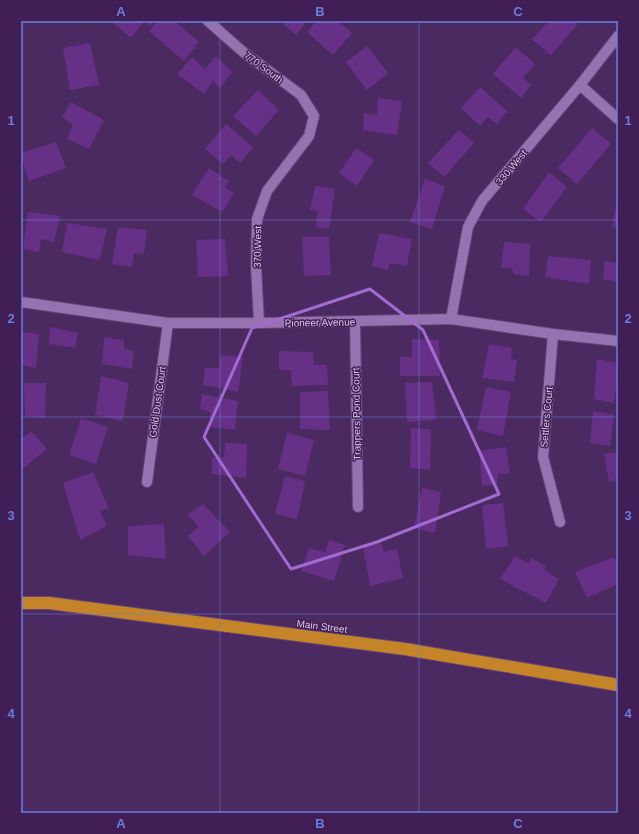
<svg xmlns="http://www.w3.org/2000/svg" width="639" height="834" font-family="Arial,sans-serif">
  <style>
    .building { fill: #673087 }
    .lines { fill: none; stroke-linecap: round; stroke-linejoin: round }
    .minor-casing { stroke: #644576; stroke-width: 12 }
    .highway-casing { stroke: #644576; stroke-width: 14 }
    .minor { stroke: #9772b0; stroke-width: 10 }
    .highway { stroke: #c48427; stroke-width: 12 }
    .marked { fill: none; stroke: #a26bd0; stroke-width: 3; stroke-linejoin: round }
    .grid { fill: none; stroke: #697fdf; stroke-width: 1; stroke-opacity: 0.55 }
    .labels { text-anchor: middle; stroke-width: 3; stroke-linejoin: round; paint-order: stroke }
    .street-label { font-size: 10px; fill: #dcc9ea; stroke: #411e55 }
    .neatline { fill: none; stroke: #697fdf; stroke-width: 1.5 }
    .grid-label { font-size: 13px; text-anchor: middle; font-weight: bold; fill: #697fdf }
  </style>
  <rect width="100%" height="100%" fill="#4b2961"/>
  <g class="building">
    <polygon points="111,21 154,21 150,26 144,21 131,38"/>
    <polygon points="157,21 175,21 199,42 184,61 149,31"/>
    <polygon points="280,21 307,21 296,35"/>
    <polygon points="316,21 338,21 352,33 333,55 307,32"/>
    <polygon points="549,21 575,21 578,24 551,55 532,39"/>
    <polygon points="90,43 99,85 70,90 63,48"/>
    <polygon points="367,46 388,73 367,90 346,62"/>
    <polygon points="516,47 535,64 523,78 531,85 521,98 493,74"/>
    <polygon points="216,56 232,72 220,88 213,81 204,94 177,74 192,57 205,69"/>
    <polygon points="480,87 507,111 497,124 488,117 480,126 461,108"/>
    <polygon points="258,90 279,110 256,136 233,116"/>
    <polygon points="378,98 402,101 397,135 363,130 364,113 377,115"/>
    <polygon points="71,102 104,120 89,149 67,139 73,125 62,117"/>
    <polygon points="226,124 253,147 240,163 231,155 223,164 205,149"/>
    <polygon points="592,128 611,144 577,184 558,168"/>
    <polygon points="459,130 474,143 444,177 428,163"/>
    <polygon points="56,142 66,168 29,181 21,158 21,153"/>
    <polygon points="356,148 374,160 357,186 339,173"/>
    <polygon points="209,168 229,181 225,188 234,193 222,212 192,195"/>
    <polygon points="549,172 567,187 541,222 523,209"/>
    <polygon points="425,178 445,187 432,229 410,222"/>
    <polygon points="315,186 335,189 329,229 315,227 318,211 310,210"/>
    <polygon points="617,199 618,199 618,228 612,227"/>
    <polygon points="28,212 60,216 54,242 41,239 39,252 23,249"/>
    <polygon points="67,223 107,229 100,260 62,252"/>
    <polygon points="118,227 147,230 144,254 134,253 132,267 112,264"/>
    <polygon points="379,233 412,239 407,266 389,263 388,270 372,266"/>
    <polygon points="302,237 329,237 331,275 304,276"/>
    <polygon points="225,239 228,276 198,277 196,240"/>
    <polygon points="504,242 530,244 529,276 513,274 512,268 501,267"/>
    <polygon points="548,256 591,260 589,284 545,277"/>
    <polygon points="617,256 618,256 618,282 603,279 605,261 616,263"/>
    <polygon points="50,327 78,333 75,348 49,344"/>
    <polygon points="21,332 39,334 36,368 21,365"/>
    <polygon points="104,337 124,340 124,348 134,352 132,369 102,364"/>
    <polygon points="412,339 439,340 440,376 400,376 400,357 412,357"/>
    <polygon points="489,344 512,348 511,358 517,361 514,382 482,378"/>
    <polygon points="279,351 313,352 314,365 327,365 328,385 292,386 291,370 279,370"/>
    <polygon points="221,355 243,357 238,392 203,385 205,368 219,368"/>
    <polygon points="597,359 618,363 618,374 614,403 594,399"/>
    <polygon points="101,376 129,383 123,421 95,415"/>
    <polygon points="432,382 436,420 407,422 405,383"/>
    <polygon points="24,383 46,383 45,418 25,416"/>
    <polygon points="486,387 511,392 503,436 477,430"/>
    <polygon points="328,391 330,430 300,429 300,392"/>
    <polygon points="202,394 238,401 235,430 210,427 210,412 200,409"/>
    <polygon points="593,411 614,415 610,446 590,443"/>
    <polygon points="81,418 108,427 96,464 69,455"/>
    <polygon points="411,428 431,429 430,470 410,468"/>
    <polygon points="31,431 47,449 21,470 21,439"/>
    <polygon points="287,433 314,440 305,476 278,469"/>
    <polygon points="225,443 247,444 246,478 212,474 212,458 224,457"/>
    <polygon points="506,447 510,473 498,474 497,485 482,486 479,451"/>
    <polygon points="618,452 618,480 609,482 604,454"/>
    <polygon points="93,472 109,509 100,511 107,526 80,540 63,483"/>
    <polygon points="285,476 305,481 297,519 275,514"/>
    <polygon points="422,488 441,492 435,533 414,528"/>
    <polygon points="503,503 508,546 486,549 482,505"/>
    <polygon points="203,504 230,532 204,556 188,536 198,527 188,514"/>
    <polygon points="164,524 166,559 128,555 128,526"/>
    <polygon points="329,540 345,545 334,581 301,571 309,548 325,552"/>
    <polygon points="381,543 384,552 397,549 403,578 370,586 363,546"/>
    <polygon points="515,556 528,563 531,558 546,566 544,570 559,579 546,603 500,579"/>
    <polygon points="614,557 618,566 618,584 587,598 575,572"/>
  </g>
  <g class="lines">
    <defs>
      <g id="minor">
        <polyline points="208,21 242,51 301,95 314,116 309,136 267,191 257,219 256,266 259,323"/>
        <polyline points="580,85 618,119"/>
        <polyline points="21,302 168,323 259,323 451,319 553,334 618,341"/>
        <polyline points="451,319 468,227 482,201 580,85 618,36"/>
        <polyline points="355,321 358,507"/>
        <polyline points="553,334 543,457 560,522"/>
        <polyline points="147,482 168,323"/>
      </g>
      <polyline id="highway" points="21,603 49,603 405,649 618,685"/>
    </defs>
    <use href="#minor" class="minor-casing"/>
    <use href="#highway" class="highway-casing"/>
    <use href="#minor" class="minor"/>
    <use href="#highway" class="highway"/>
  </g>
  <path class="marked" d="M 370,289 L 423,330 L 499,494 L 377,542 L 291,569 L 204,437 L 252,328 Z"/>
  <path class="grid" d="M 220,21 L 220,813M 419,21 L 419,813M 21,220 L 618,220M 21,417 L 618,417M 21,614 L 618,614"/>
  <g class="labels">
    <g class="street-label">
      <text transform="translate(264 67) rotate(37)" y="4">770 South</text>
      <text transform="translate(511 167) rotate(-50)" y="4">330 West</text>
      <text transform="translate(257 247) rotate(-89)" y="4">370 West</text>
      <text transform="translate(320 322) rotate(-1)" y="4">Pioneer Avenue</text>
      <text transform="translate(157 402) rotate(-82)" y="4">Gold Dust Court</text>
      <text transform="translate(356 414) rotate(-91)" y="4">Trappers Pond Court</text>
      <text transform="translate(546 417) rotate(-85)" y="4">Settlers Court</text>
      <text transform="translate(322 626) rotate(7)" y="4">Main Street</text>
    </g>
  </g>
  <rect width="639" height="834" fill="none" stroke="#411e55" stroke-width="44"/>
  <rect x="22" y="22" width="595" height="790" class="neatline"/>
  <g class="grid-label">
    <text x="121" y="16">A</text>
    <text x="320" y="16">B</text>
    <text x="518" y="16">C</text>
    <text x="11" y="125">1</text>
    <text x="628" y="125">1</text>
    <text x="11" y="323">2</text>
    <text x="628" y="323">2</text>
    <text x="11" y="520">3</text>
    <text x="628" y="520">3</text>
    <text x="11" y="718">4</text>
    <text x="628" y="718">4</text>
    <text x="121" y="828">A</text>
    <text x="320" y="828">B</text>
    <text x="518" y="828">C</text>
  </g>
</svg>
